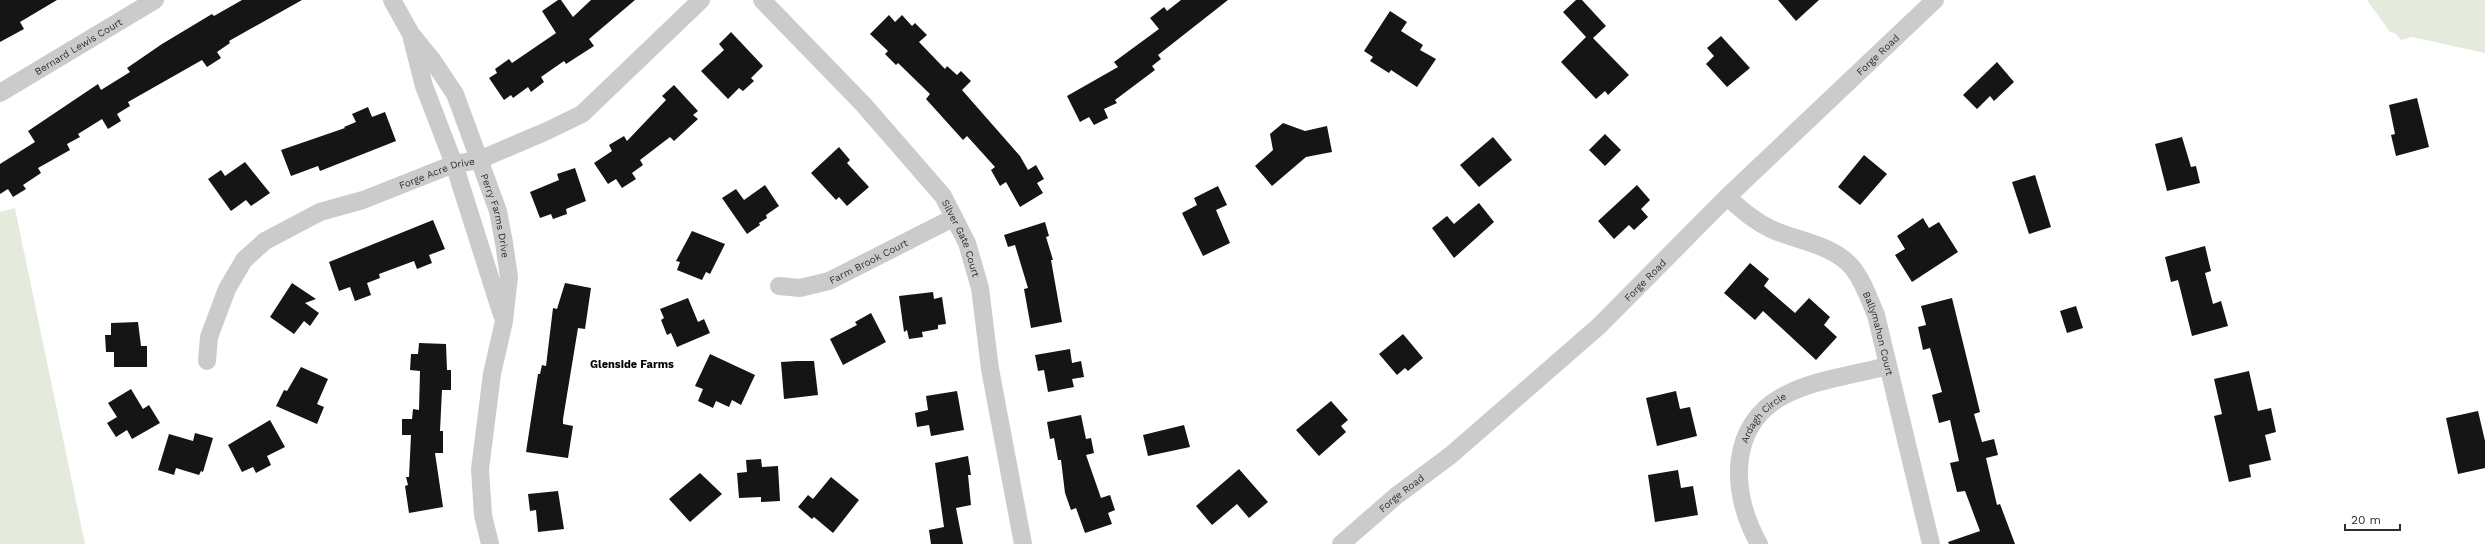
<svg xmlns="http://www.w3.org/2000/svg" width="2485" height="544" font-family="'Work Sans',sans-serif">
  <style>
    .green { fill: #e4ebdc }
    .building { fill: #151515 }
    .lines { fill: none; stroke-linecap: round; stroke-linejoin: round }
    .minor { stroke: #cbcbcb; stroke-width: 18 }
    .labels { text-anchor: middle; stroke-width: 4; stroke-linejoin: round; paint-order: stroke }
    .street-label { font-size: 10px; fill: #2e2e2e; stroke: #fff }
    .neighbourhood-label { font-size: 11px; font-weight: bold; fill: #000; stroke: #fff }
  </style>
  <rect width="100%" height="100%" fill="#fff"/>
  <g class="green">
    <polygon points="2367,0 2485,0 2485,53 2412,37 2401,40 2395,33 2390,32"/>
    <polygon points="15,208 18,223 85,544 0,544 0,212"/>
  </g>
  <g class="building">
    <polygon points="0,0 57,0 20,22 24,29 0,42"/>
    <polygon points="242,0 302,0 229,41 230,43 217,52 221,58 207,67 202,60 128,102 130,106 117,114 121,121 108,129 102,119 78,134 80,137 67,144 70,150 38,168 41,173 23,185 26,189 13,197 8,189 0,194 0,164 35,142 28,131 98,84 101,90 130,72 127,68 162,44 212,14 214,16"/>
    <polygon points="558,0 561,0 573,17 591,0 635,0 589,39 594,46 566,64 564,61 541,77 544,82 531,92 528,87 513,98 511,95 504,100 489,78 497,73 495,69 509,59 512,63 556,33 542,11"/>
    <polygon points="1181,0 1228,0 1158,55 1161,59 1152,66 1155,70 1115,100 1117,103 1104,109 1108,118 1094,125 1089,117 1080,122 1067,96 1118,67 1114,62 1159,29 1150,18 1164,7 1167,11"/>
    <polygon points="1576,0 1582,0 1606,26 1593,38 1629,75 1608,95 1605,91 1596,99 1561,62 1586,37 1563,12"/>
    <polygon points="1778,0 1819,0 1796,21"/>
    <polygon points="1390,11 1407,22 1401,31 1423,45 1420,50 1436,59 1417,87 1391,70 1389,73 1370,61 1373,57 1364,51"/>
    <polygon points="889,15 895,22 902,15 912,26 915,23 927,35 919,42 945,69 947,66 957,75 961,71 971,81 962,90 1020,156 1028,170 1036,165 1044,179 1037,183 1043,193 1020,207 1006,182 1000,186 991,170 995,167 967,136 963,140 926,99 930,94 898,63 896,65 885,54 888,51 870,34"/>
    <polygon points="731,32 763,66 751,78 754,81 743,91 739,88 728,99 701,71 724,50 719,44"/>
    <polygon points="1721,36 1750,68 1727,87 1706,64 1714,56 1707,48"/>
    <polygon points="1997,62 2014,82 1994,101 1990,96 1977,109 1963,95"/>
    <polygon points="674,85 698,111 693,115 698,119 674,141 670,137 640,160 643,165 632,173 636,179 622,188 616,179 608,184 594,163 612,151 609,145 624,136 627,141 666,100 662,96"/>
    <polygon points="2417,98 2429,147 2396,156 2391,135 2395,134 2389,105"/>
    <polygon points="368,107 372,117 385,112 396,141 320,171 318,166 291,176 281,150 345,128 344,127 356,122 352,114"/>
    <polygon points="1283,123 1305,131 1327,126 1332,152 1306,157 1272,186 1255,166 1273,150 1270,134"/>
    <polygon points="1605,134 1621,150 1605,166 1589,150"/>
    <polygon points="1493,137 1512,160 1479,187 1460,165"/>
    <polygon points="2182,137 2191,167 2196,166 2200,183 2167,191 2155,144"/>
    <polygon points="839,147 850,160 847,163 869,187 847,206 839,197 836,200 811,173"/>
    <polygon points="1864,155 1887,174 1860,205 1838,187"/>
    <polygon points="245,162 270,193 251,206 246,200 231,211 208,179 221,170 225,176"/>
    <polygon points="575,168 586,201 566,209 567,214 553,219 551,214 540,218 530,192 559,180 557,174"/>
    <polygon points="2035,175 2051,227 2029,234 2012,182"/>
    <polygon points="765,185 779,206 766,215 767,218 759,223 760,225 747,234 722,198 736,189 744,200"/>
    <polygon points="1637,185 1650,200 1641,209 1648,217 1634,230 1629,225 1614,239 1598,221"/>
    <polygon points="1218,186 1227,205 1216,210 1230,243 1203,256 1182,213 1197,205 1194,198"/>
    <polygon points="1479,203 1494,222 1454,258 1432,228 1447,216 1454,224"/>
    <polygon points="1923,218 1929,228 1939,222 1958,252 1912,282 1895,255 1905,249 1897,236"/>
    <polygon points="433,220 445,249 429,255 432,263 417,269 414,261 379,274 380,278 367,283 371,295 355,301 350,287 339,291 329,262"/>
    <polygon points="1045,222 1049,236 1046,237 1053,260 1051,260 1062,322 1031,328 1024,289 1028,288 1015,245 1008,247 1004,235"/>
    <polygon points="692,231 725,244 710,274 706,272 702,280 677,270 680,262 676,261"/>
    <polygon points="2205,246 2211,271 2205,273 2213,304 2221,301 2228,326 2192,336 2178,280 2171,282 2165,257"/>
    <polygon points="1750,263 1769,279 1764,286 1795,313 1809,298 1830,317 1824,325 1837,337 1816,360 1763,311 1755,320 1724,293"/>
    <polygon points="292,283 316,299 305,303 319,313 310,326 304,321 294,334 270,317"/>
    <polygon points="565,283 591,288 585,329 578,328 563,419 563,424 573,426 568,458 526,452 538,374 540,374 542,365 546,366 553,308 557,309"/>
    <polygon points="933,292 934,299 942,297 946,324 938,325 938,329 922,332 923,337 909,339 907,330 904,332 899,296"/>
    <polygon points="688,298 698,322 704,319 710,333 677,347 671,333 667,335 661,320 664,318 660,309"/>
    <polygon points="1952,298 1980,412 1974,414 1982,442 1994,439 1998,455 1986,458 1997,505 2000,504 2015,544 1949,544 1948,542 1980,531 1965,491 1957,492 1950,463 1959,461 1950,420 1939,423 1932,395 1942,392 1930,348 1923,350 1918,327 1926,325 1921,306"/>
    <polygon points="2076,306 2083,328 2067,333 2060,311"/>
    <polygon points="871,313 886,342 843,365 830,339 857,325 855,322"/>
    <polygon points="138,322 141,346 147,346 147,367 114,367 114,352 106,352 105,335 111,335 111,323"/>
    <polygon points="1403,334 1423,358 1408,371 1405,368 1397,375 1379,354"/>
    <polygon points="419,343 446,344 447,370 451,370 451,390 442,390 440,431 443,431 443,453 435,453 443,507 409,513 405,486 408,485 406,477 409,477 411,435 402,435 402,419 412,419 413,409 419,410 420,371 410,370 411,354 418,354"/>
    <polygon points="1070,349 1072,363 1081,361 1084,377 1072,379 1074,387 1048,392 1044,370 1038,371 1035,355"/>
    <polygon points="710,354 755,375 741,405 732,400 729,407 716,401 713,408 698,401 703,389 695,386"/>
    <polygon points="797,361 814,361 818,395 784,399 781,362"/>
    <polygon points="301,367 328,379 317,404 324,407 317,424 276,406 284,390 287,391"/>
    <polygon points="2249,371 2258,411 2271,408 2276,432 2265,435 2271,460 2249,465 2251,477 2229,482 2214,416 2222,414 2214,379"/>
    <polygon points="131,389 143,409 149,405 160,423 132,439 127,430 116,437 107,423 117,417 108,403"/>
    <polygon points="957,391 964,430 931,436 929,425 917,427 915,413 928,410 926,396"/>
    <polygon points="1676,391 1680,409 1690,407 1697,436 1657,446 1646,398"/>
    <polygon points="1331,401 1348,420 1341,426 1346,432 1319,456 1296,430"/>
    <polygon points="2478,411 2485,441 2485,468 2458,474 2446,418"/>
    <polygon points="1081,415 1086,439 1091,438 1094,453 1086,455 1101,498 1110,495 1115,510 1108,513 1112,524 1085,533 1076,508 1071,510 1065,493 1061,460 1058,460 1054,438 1050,439 1047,422"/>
    <polygon points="270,420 285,447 267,456 271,465 256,473 253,467 242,472 228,445"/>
    <polygon points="1184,425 1190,447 1148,456 1143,435"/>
    <polygon points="195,433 213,438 203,472 201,471 199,475 176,468 174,475 158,470 169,434 193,441"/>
    <polygon points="968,456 971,475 968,475 971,505 956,508 963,544 931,544 929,530 944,527 935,463"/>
    <polygon points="761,459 762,467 778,466 780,501 761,502 761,497 739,498 737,473 747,472 746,460"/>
    <polygon points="1239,469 1268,502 1249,518 1237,504 1212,525 1196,506"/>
    <polygon points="1678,470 1681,488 1693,486 1698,515 1655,522 1648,475"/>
    <polygon points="700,473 722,494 690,522 669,499"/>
    <polygon points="831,477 859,500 833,533 814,517 812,519 798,507 808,495 813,499"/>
    <polygon points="558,491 564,529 538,532 536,510 530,511 528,494"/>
  </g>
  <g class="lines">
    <g class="minor">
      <path id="s1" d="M 392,0 L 411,34 L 433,61 L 455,94 L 498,211 L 504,243 L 509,277 L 504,321 L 492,374 L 480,469 L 483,515 L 490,544"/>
      <path id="s2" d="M 762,0 L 863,104 L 943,196 L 967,243 L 980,288 L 990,369 L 1023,544"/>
      <polyline points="412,39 424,86 454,164 502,315"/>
      <path id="s3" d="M 0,93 L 155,0"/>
      <path id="s4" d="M 1727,197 C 1741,209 1754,221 1771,229 C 1797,241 1831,244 1851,266 C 1863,280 1869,299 1876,315 L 1931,544"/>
      <path id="s5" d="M 779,286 L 800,288 L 829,281 L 953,218"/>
      <path id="s6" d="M 207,361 L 209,337 L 227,289 L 244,260 L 265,241 L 320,212 L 363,200 L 454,164 L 479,160 L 547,131 L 582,114 L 701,0"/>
      <path id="s7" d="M 1341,544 L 1396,496 L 1451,455 L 1599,326 L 1727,197 L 1935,0"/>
      <path id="s8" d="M 1759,544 C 1730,493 1727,423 1787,394 C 1817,379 1855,375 1887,366"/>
    </g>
  </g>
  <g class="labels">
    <g class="street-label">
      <text dy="4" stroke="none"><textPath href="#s3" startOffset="91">Bernard Lewis Court</textPath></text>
      <text dy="4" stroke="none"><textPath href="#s7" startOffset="727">Forge Road</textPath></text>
      <text dy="4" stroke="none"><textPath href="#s6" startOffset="323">Forge Acre Drive</textPath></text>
      <text dy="4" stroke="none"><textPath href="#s1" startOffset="242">Perry Farms Drive</textPath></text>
      <text dy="4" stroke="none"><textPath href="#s2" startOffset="313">Silver Gate Court</textPath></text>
      <text dy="4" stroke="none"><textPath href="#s5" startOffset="95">Farm Brook Court</textPath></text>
      <text dy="4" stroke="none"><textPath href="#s7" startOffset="403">Forge Road</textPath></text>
      <text dy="4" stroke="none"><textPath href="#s4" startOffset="217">Ballymahon Court</textPath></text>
      <text dy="4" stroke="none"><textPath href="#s8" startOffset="138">Ardagh Circle</textPath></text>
      <text dy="4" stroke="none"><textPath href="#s7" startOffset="79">Forge Road</textPath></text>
    </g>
    <g class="neighbourhood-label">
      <text x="632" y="368">Glenside Farms</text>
    </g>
  </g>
  <path d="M2345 524v6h55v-6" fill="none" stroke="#2e2e2e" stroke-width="2"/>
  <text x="2351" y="524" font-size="12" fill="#2e2e2e" stroke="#ffffff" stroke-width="3" paint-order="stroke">20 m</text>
</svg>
